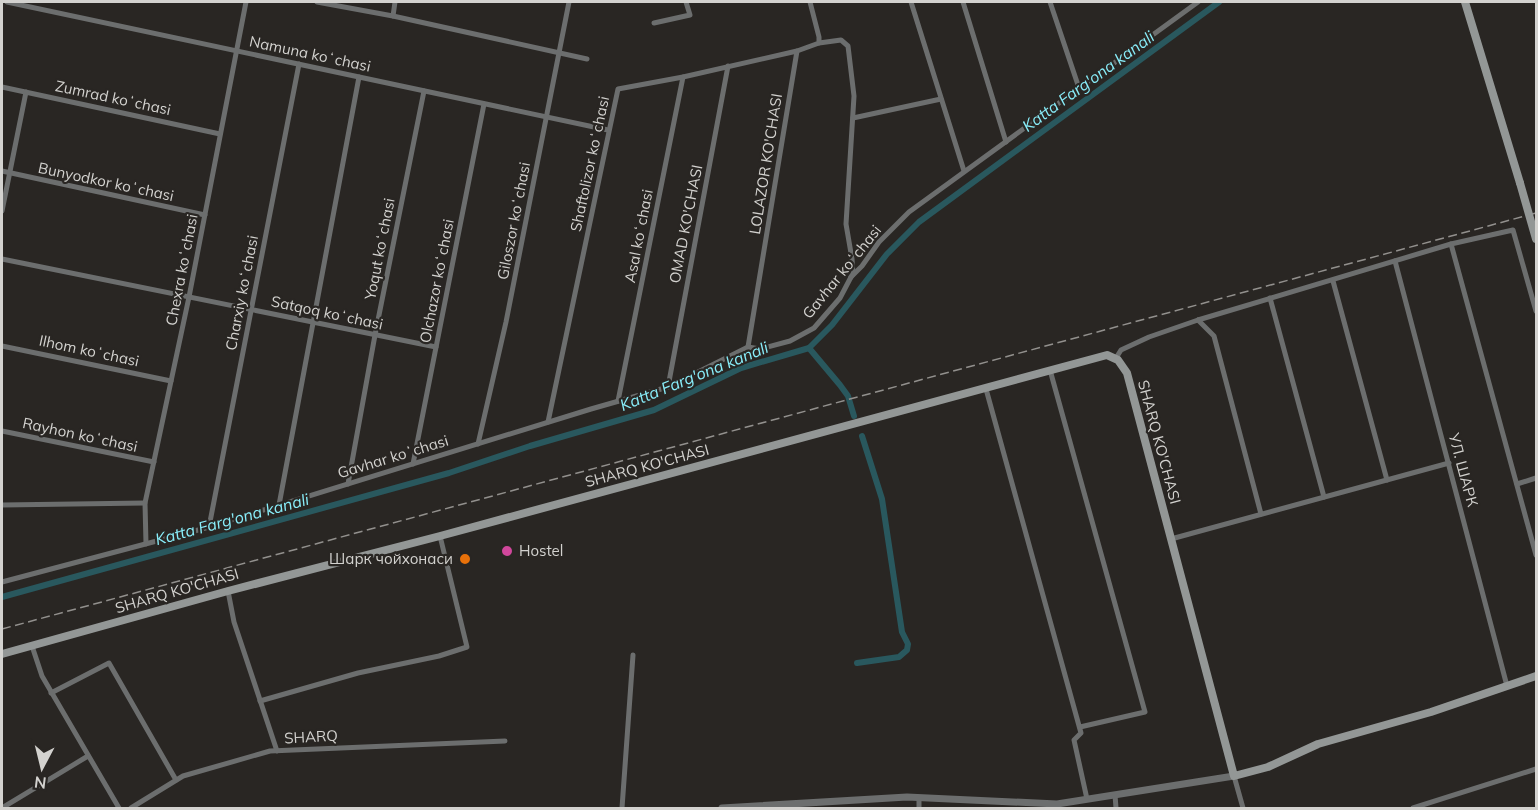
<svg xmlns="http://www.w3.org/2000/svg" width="1538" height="810" font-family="Mulish,sans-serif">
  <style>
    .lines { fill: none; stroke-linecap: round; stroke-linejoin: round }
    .canal { stroke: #29585e; stroke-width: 6 }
    .minor { stroke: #6c6e6e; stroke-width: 5 }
    .tertiary { stroke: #6c6e6e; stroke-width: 7 }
    .secondary { stroke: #939796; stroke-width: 8 }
    .rail { stroke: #92908d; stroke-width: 1.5; stroke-dasharray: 9 4.5; stroke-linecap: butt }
    .secondary-bridge { stroke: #939796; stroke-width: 8 }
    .hotel-dot { fill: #d1479c; stroke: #292623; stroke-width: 2 }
    .food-dot { fill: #e8710a; stroke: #292623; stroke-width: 2 }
    .labels { text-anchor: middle; stroke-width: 4.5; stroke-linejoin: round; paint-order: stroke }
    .street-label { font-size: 15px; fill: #d3d2cf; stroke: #292623 }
    .poi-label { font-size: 15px; fill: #d3d2cf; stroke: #292623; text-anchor: start }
    .water-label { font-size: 16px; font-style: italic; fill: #89eefa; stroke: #292623 }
  </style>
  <rect width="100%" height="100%" fill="#292623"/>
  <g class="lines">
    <g class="canal">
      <polyline points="809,348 840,385 848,396 854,416"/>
      <polyline points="2,597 449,473 530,446 654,410 741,368 809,348 832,325 887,254 919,222 1219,2"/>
      <polyline points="857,663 899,657 907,650 908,644 902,632 882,499 862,436"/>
    </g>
    <g class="minor">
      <polyline points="7,2 608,130"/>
      <polyline points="317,2 393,16 587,59"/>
      <polyline points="911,2 964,171"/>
      <polyline points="963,2 1006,142"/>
      <polyline points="1050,2 1079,88"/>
      <polyline points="393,16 395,2"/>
      <polyline points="654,23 690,15 686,2"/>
      <polyline points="819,43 841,40 848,46 854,96 846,224 852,259 853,274 851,277"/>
      <polyline points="2,87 220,134"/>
      <polyline points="853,118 941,99"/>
      <polyline points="2,171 205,215"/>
      <polyline points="2,211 26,92"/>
      <polyline points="1451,244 1536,555"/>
      <polyline points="2,259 436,347"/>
      <polyline points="1395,261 1507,686"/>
      <polyline points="1333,281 1387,480"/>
      <polyline points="1270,298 1324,497"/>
      <polyline points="1198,320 1214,336 1261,514"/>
      <polyline points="2,346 171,381"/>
      <polyline points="748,347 797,51 819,43 819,37 810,2"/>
      <polyline points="1116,358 1121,350 1149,337 1198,320 1451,244 1513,230 1536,311"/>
      <polyline points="1050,370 1145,712 1080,727"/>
      <polyline points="668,387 728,66"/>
      <polyline points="986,389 1081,733 1074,740 1087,799"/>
      <polyline points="618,401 683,77"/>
      <polyline points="548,422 618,89 683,77 797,51"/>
      <polyline points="2,431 154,462"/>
      <polyline points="478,444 506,322 569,2"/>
      <polyline points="413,464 484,104"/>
      <polyline points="348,484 375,335 424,91"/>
      <polyline points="1517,484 1536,478"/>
      <polyline points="2,505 145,503"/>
      <polyline points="279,505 359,77"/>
      <polyline points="209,527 299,64"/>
      <polyline points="1171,539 1449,463"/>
      <polyline points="146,544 145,503 189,297 246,2"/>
      <polyline points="2,582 202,529 591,409 668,387 748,347 760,349 790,341 814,328 840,298 851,277 862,266 879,242 909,212 1198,2"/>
      <polyline points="228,591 234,622 277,751"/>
      <polyline points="32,646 42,676 119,808"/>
      <polyline points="51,693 109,663 176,780"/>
      <polyline points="260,701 358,673 439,656 467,647 440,536"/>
      <polyline points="1234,776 1243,808"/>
      <polyline points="1115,795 1116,808"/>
      <polyline points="919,798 919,808"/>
      <polyline points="2,808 88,756"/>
      <polyline points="131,808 183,776 270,751 505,741"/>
      <polyline points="622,808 633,655"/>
      <polyline points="1413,808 1536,769"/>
    </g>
    <polyline class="tertiary" points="722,808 907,797 1057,804 1234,776"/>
    <g class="secondary">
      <polyline points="1465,2 1520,183"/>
      <polyline points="2,654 228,591 440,536 1107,355 1118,360 1127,373 1234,776 1268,767 1318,744 1431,712 1536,676"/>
    </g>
    <polyline class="rail" points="2,629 1536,213"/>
    <polyline class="secondary-bridge" points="1520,183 1536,239"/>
  </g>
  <circle class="hotel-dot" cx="507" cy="551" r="6"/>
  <circle class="food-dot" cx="465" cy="559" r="6"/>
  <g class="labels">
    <g class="street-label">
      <text transform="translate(310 54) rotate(12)" y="5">Namuna koʻchasi</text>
      <text transform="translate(113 98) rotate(12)" y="5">Zumrad koʻchasi</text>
      <text transform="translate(590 164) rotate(-78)" y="5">Shaftolizor koʻchasi</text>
      <text transform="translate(766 164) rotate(-81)" y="5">LOLAZOR KO'CHASI</text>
      <text transform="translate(106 182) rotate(12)" y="5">Bunyodkor koʻchasi</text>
      <text transform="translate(514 221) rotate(-79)" y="5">Giloszor koʻchasi</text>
      <text transform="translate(686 224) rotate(-79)" y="5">OMAD KO'CHASI</text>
      <text transform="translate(639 236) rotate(-79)" y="5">Asal koʻchasi</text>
      <text transform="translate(380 249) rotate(-79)" y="5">Yoqut koʻchasi</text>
      <text transform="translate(182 270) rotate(-79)" y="5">Chexra koʻchasi</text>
      <text transform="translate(842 272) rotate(-51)" y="5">Gavhar koʻchasi</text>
      <text transform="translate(437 281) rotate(-79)" y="5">Olchazor koʻchasi</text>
      <text transform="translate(242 293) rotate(-79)" y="5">Charxiy koʻchasi</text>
      <text transform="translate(327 313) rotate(12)" y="5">Satqoq koʻchasi</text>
      <text transform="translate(89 351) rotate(12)" y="5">Ilhom koʻchasi</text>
      <text transform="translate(80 435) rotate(12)" y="5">Rayhon koʻchasi</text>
      <text transform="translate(1159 442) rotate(75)" y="5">SHARQ KO'CHASI</text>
      <text transform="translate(393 457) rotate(-17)" y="5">Gavhar koʻchasi</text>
      <text transform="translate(647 466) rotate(-15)" y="5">SHARQ KO'CHASI</text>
      <text transform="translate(1463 470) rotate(75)" y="5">УЛ. ШАРК</text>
      <text transform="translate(177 591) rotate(-16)" y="5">SHARQ KO'CHASI</text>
      <text transform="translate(311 737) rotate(-3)" y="5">SHARQ</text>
    </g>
    <g class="poi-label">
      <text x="519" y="556">Hostel</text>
      <text x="453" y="564" text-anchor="end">Шарк чойхонаси</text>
    </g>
    <g class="water-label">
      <text transform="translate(1088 81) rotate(-36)" y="6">Katta Farg'ona kanali</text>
      <text transform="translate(694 376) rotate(-22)" y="6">Katta Farg'ona kanali</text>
      <text transform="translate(232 519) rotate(-15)" y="6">Katta Farg'ona kanali</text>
    </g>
  </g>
  <rect width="1538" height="810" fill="none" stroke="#d3d2cf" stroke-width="6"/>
  <g transform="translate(42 768) rotate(187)" stroke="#292623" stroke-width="4.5" paint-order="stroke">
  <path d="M0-4.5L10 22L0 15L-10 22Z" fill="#d3d2cf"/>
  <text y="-9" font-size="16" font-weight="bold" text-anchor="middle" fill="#d3d2cf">N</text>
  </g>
</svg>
